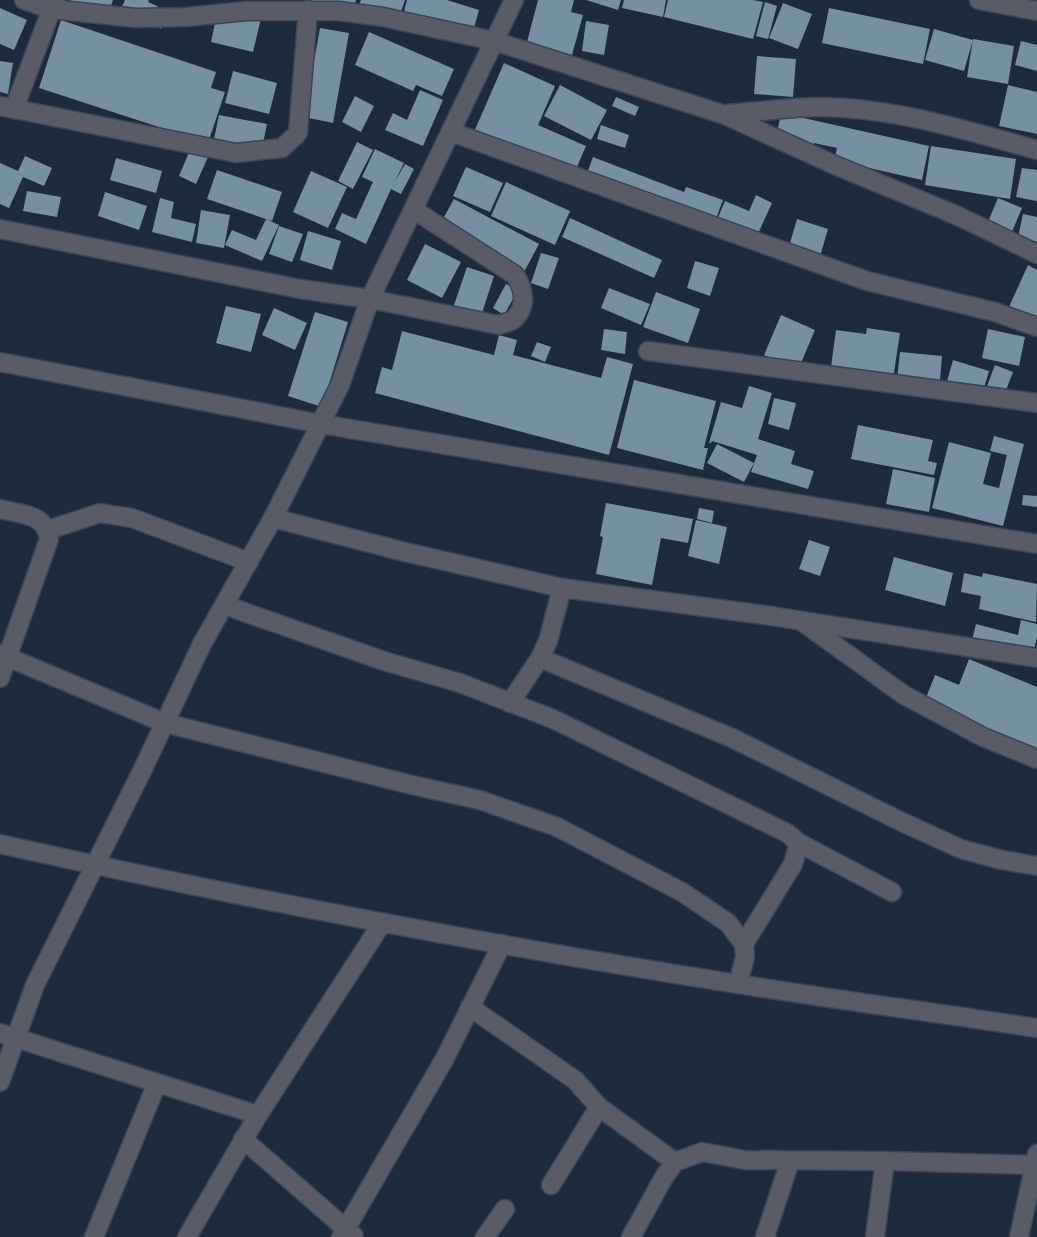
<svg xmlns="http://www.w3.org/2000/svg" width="1037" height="1237" font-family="'Noto Sans',sans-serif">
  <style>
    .building { fill: #768fa1 }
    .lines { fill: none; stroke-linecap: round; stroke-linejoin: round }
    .minor-casing { stroke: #394658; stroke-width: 21 }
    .tertiary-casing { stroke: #394658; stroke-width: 21 }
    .minor { stroke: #595b66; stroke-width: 18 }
    .tertiary { stroke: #595b66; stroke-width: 18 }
  </style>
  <rect width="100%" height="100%" fill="#1d2b3d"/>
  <g class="building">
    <polygon points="69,0 113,0 108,14"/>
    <polygon points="125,0 149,0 148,2 168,11 161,29 120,11"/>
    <polygon points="306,0 356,0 353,12"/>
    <polygon points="361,0 405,0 397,23 357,9"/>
    <polygon points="407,0 447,0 479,10 471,39 402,19"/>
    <polygon points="538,0 574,0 571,12 583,15 572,55 527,42"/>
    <polygon points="586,0 621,0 618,10"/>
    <polygon points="624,0 666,0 663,17 622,8"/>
    <polygon points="668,0 753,0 763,2 753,39 664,17"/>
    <polygon points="765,2 777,6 768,39 756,36"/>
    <polygon points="783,3 812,14 798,49 769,38"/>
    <polygon points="219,4 262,14 253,52 211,42"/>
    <polygon points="0,8 27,20 14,50 0,44"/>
    <polygon points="829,8 930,29 923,64 822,43"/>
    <polygon points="61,20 216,72 211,88 225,92 208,143 39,88"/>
    <polygon points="586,21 609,25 604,55 582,51"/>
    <polygon points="320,28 349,33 333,123 304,117"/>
    <polygon points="934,29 973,40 964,71 925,60"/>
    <polygon points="369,32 454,69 442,96 416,85 413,91 355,65"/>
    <polygon points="973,39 1014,46 1008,84 967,77"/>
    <polygon points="1021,41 1037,45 1037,71 1015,65"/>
    <polygon points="757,56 796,59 793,97 754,94"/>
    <polygon points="0,61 13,63 8,94 0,92"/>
    <polygon points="504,63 555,86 538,125 586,146 573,176 474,132"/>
    <polygon points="233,71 277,83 269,114 225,103"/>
    <polygon points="560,85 607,110 591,140 544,116"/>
    <polygon points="1008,85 1037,92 1037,134 999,126"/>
    <polygon points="420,90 443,100 423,146 385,130 393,113 407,120"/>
    <polygon points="355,96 374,106 361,132 342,122"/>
    <polygon points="616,97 639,107 635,116 612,106"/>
    <polygon points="781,113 929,146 922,180 834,160 837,148 814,143 811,157 774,148"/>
    <polygon points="219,115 267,124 261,153 213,144"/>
    <polygon points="601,125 629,135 625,148 597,139"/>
    <polygon points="357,142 373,150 353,189 338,181"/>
    <polygon points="931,146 1016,159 1010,199 925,185"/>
    <polygon points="375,149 404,163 394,183 405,164 414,169 401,194 391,189 366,244 335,229 342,213 356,219 373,182 362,177"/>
    <polygon points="190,150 208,157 196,184 179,176"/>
    <polygon points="25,156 52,168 44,186 23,177 9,208 0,204 0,163 18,171"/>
    <polygon points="593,157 684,192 686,187 723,200 714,224 586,176"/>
    <polygon points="116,158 162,171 156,193 110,180"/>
    <polygon points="466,167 503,183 490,212 453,196"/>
    <polygon points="1022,168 1037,170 1037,201 1016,197"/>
    <polygon points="217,170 282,192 272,221 207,199"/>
    <polygon points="311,171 347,187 328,228 293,212"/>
    <polygon points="506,182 570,211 555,245 491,216"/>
    <polygon points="27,191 61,197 57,217 23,211"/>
    <polygon points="105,192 147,206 139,230 98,216"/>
    <polygon points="756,195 772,203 756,238 717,220 725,201 749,211"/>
    <polygon points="160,198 174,202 171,218 196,224 192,242 152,232"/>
    <polygon points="998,198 1022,208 1008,241 984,231"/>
    <polygon points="454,199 539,244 524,272 439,226"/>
    <polygon points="201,210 230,215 224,248 196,243"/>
    <polygon points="1023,214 1037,217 1037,242 1018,237"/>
    <polygon points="570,218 662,260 654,278 562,237"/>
    <polygon points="266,219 279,225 262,261 225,245 232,230 256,240"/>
    <polygon points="797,219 828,229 819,260 788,250"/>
    <polygon points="279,226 303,234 292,262 269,254"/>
    <polygon points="308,231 341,241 332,270 300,260"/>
    <polygon points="425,244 461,262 442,298 407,280"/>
    <polygon points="541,253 559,258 548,289 531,283"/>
    <polygon points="695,261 719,268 710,296 687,288"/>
    <polygon points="1028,265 1037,270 1037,322 1008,309"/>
    <polygon points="467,267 494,276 481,316 453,308"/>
    <polygon points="506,284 518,290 504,315 493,308"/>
    <polygon points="609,288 650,304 641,325 601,308"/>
    <polygon points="656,292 700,309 688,343 643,327"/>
    <polygon points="226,306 261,314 251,352 216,343"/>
    <polygon points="274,308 307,323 295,350 262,335"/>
    <polygon points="315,312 348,322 322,407 288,396"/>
    <polygon points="781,315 815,330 798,370 764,355"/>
    <polygon points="867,328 900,333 893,379 829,382 836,330 866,334"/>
    <polygon points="604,329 627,332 625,354 601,350"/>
    <polygon points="988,329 1025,337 1019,366 982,358"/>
    <polygon points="402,331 494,355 499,335 517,340 513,355 601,378 607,357 633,364 609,455 375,393 382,367 392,370"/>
    <polygon points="537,342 551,347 545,362 531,356"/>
    <polygon points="900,352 942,356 939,392 896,388"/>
    <polygon points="953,360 989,371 980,402 944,392"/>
    <polygon points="995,365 1013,372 1000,406 982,399"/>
    <polygon points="634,380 716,401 704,448 708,448 703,470 617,448"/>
    <polygon points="749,386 772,393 758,439 795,451 791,464 814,471 808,489 751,472 757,455 712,441 711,443 709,443 721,402 742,408"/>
    <polygon points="774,398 796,403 789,430 768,424"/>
    <polygon points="858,425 933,440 928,461 937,463 934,475 851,459"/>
    <polygon points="994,436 1024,444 1003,526 932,508 949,442 991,453 983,484 999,488 1007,455 990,451"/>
    <polygon points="717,444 754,463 744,482 707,463"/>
    <polygon points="893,469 935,478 929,512 886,504"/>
    <polygon points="1023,495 1037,496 1037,507 1022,505"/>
    <polygon points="606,503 693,519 688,543 661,538 652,585 596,574 603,537 600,536"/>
    <polygon points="699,508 714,511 712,523 697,519"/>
    <polygon points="696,520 727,527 719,564 688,556"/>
    <polygon points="809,540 830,547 820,576 799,569"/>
    <polygon points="894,557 953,573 945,606 885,590"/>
    <polygon points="964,573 982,577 983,573 1037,584 1036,622 979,609 981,596 961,592"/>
    <polygon points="1021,620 1037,624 1037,637 1032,659 971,644 976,624 1018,635"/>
    <polygon points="969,659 1037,687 1037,755 922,708 935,675 959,685"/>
  </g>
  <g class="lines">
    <defs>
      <g id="minor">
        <polyline points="24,0 51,9 136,18 186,17 246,11 338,11 383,17 494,41 725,115 837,166 956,215 1037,254"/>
        <polyline points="979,0 1037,11"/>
        <polyline points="0,106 236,153 282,148 298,133 308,10"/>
        <polyline points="14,109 55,0"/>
        <path d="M 727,114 C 755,112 785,108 813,107 C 889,106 965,130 1037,150"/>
        <polyline points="451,132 867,281 995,312 1037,327"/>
        <path d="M 0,229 L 300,289 L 370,299 L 499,325 C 503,323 510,322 513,320 C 528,307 524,289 515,275 L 414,210"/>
        <polyline points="648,351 1037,403"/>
        <polyline points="0,362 321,424 1037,544"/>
        <path d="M 0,509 C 22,515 45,513 49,539 L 0,678"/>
        <polyline points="273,518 401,551 562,588 765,615 1037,658"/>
        <polyline points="48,530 100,513 132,518 249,562"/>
        <polyline points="224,605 384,661 460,683 553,719 787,833 799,843 892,892"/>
        <polyline points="804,623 904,695 983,737 1037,759"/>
        <polyline points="0,654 165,723 412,785 480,800 557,827 682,892 728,923 744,944 745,957 738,984"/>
        <polyline points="540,658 732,738 902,822 961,849 1002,860 1037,866"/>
        <polyline points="510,703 540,658 548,641 562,588"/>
        <path d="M 0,844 C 245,899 491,945 738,984 C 838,1000 938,1013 1037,1028"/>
        <polyline points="744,944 793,864 799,843"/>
        <polyline points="470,1007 575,1080 599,1107 675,1162"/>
        <polyline points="0,1033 258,1115"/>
        <polyline points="0,1082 35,985 142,771 202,644 273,518 340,385 370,299 514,0"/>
        <polyline points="243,1139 354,1236"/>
        <polyline points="551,1185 599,1107"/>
        <polyline points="94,1237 157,1083"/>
        <polyline points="187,1237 258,1115 382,923"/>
        <polyline points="341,1237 444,1060 502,944"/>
        <polyline points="485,1237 505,1209"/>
        <polyline points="631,1237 664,1177 675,1162 702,1152 745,1160 885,1161 1034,1165"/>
        <polyline points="765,1237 790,1161"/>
        <polyline points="875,1237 885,1161"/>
      </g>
      <polyline id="tertiary" points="1019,1237 1037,1154"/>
    </defs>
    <use href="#minor" class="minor-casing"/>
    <use href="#tertiary" class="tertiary-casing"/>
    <use href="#minor" class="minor"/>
    <use href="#tertiary" class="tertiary"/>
  </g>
</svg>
